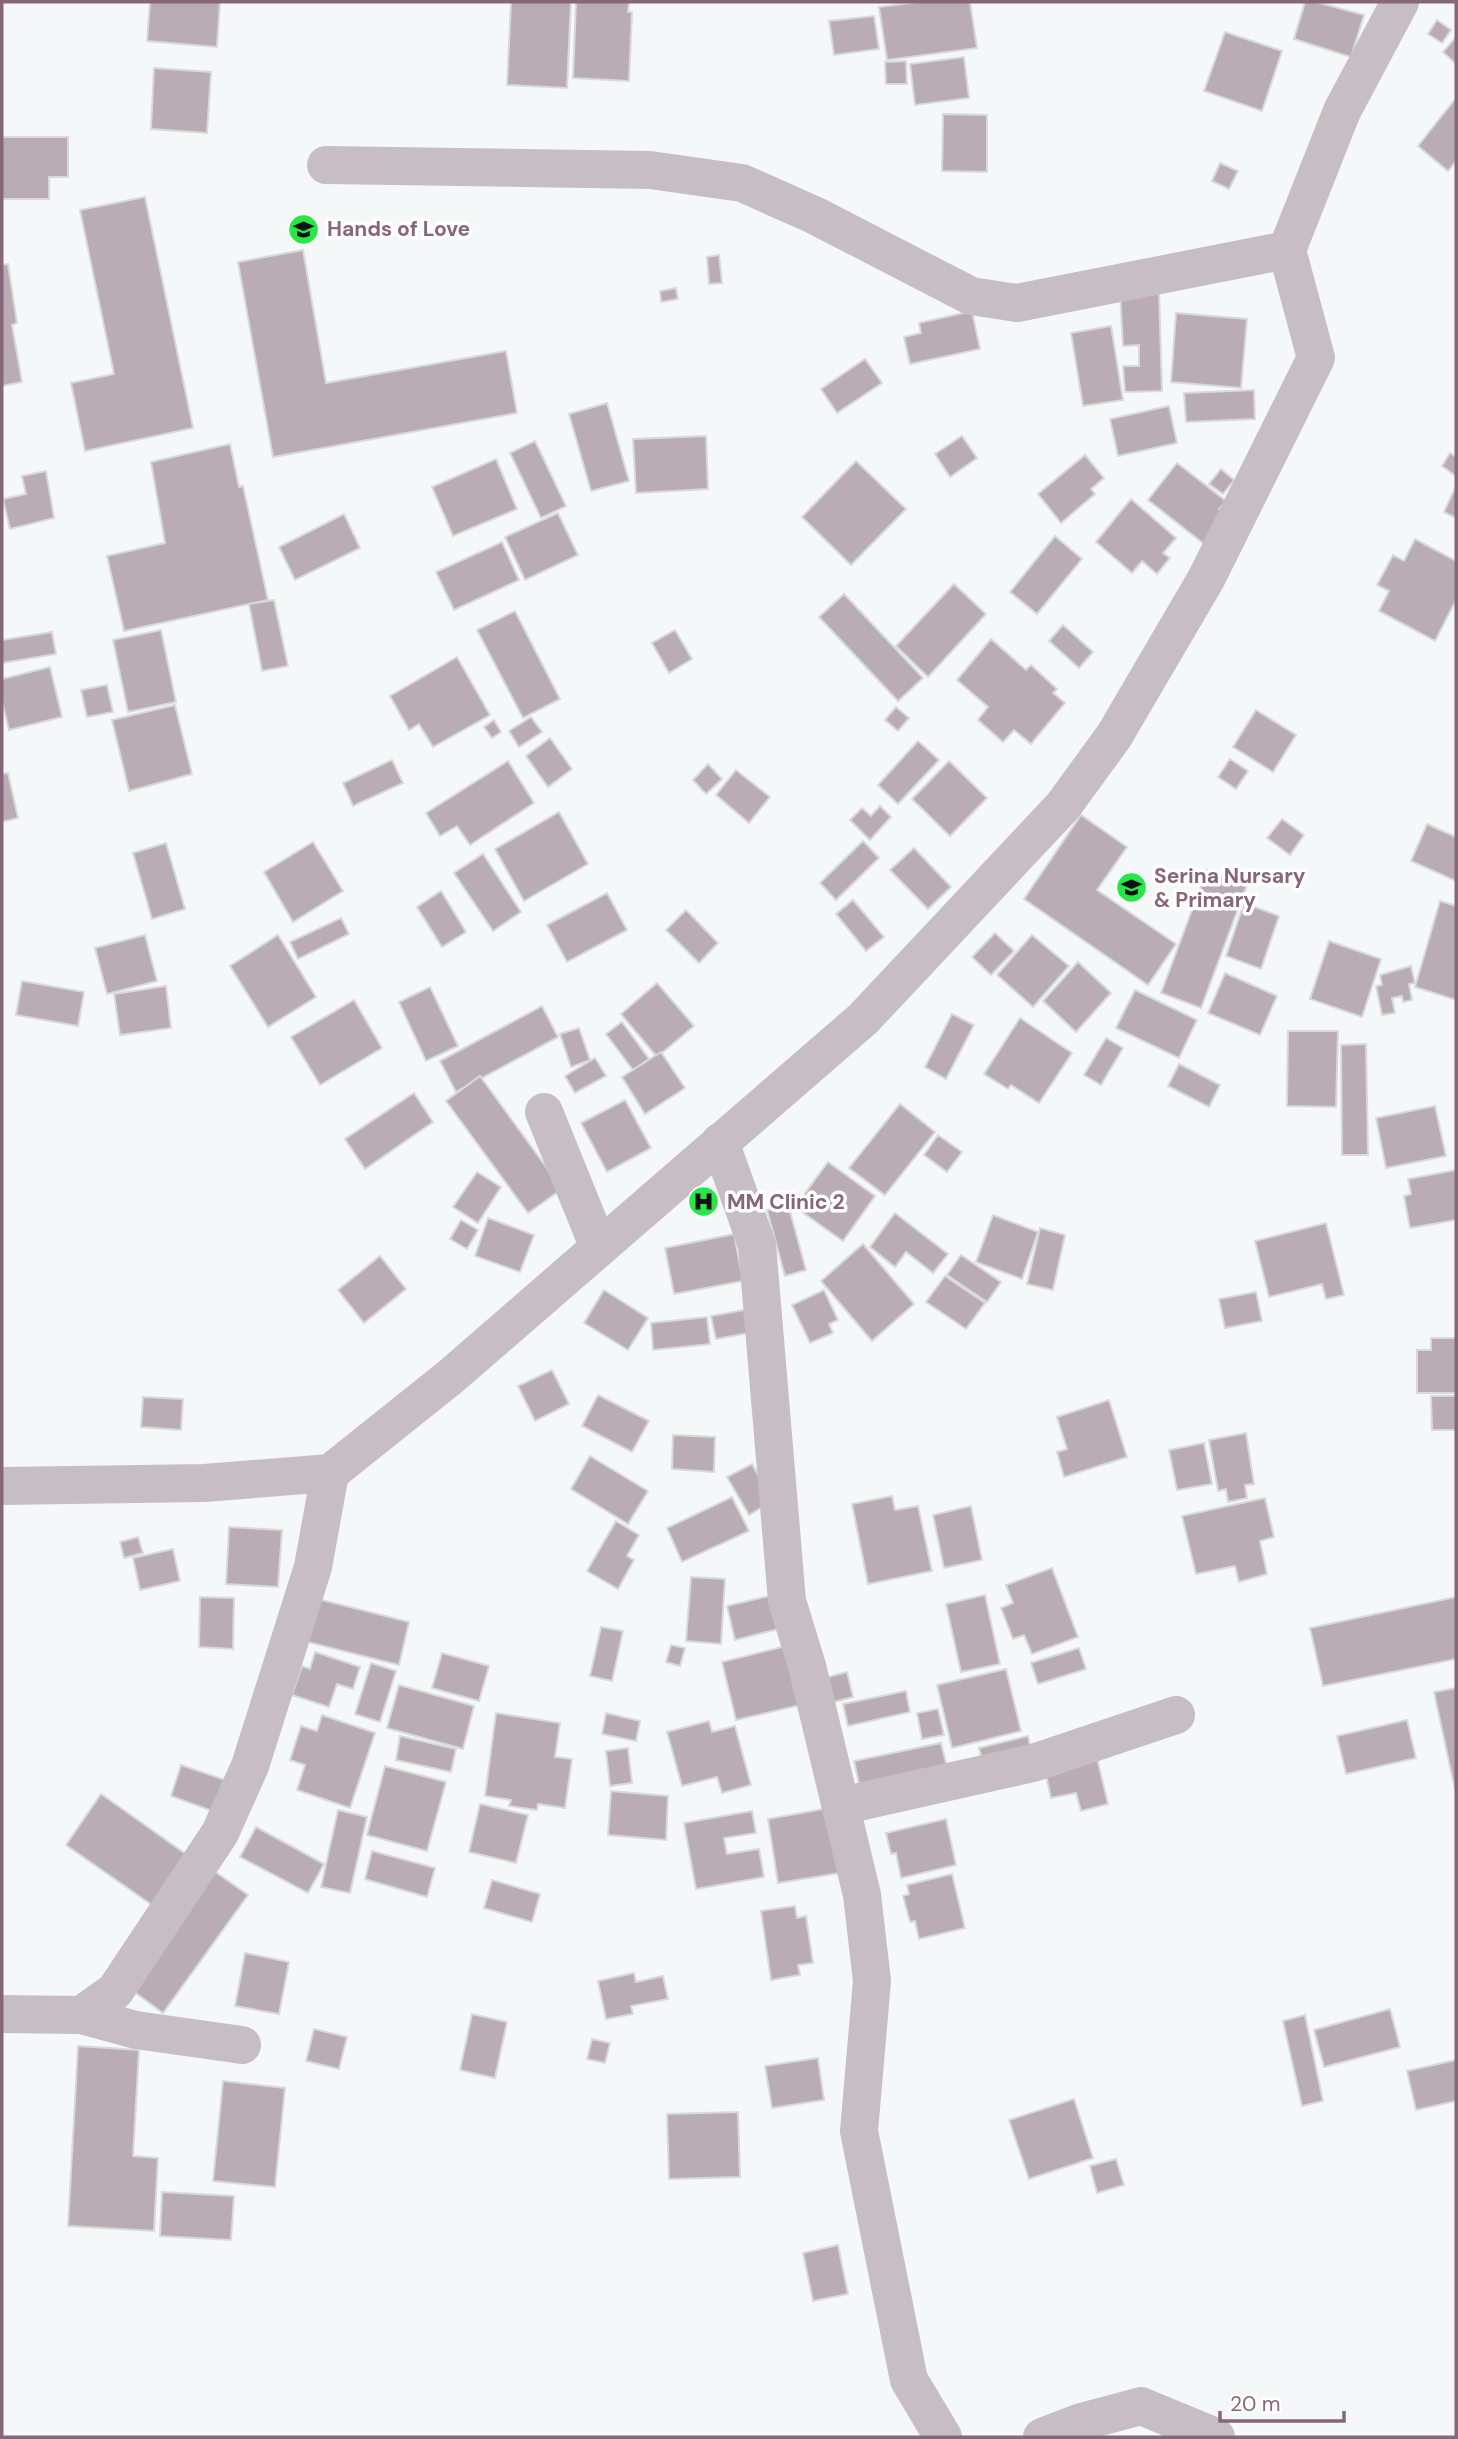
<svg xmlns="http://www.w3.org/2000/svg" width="1458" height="2439" font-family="'DM Sans',sans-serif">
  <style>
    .building { fill: #baacb5; stroke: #d7dad9; stroke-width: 2 }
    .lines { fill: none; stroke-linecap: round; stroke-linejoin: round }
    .street { stroke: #c7bec3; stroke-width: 38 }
    .labels { text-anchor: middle; stroke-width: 7; stroke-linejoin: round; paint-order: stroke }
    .poi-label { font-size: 21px; font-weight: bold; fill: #87667a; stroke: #fff; text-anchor: start }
  </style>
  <rect width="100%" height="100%" fill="#f5f8f8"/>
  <g class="building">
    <polygon points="150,2 220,2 217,47 147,41"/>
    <polygon points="511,2 571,2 567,88 507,85"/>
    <polygon points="576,2 629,2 628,12 632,12 629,81 573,78"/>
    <polygon points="918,2 970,2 977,48 887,60 879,7"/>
    <polygon points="1305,2 1316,2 1364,15 1351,57 1294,39"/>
    <polygon points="874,16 879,49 834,55 829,21"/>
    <polygon points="1437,20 1451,30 1442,43 1428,34"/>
    <polygon points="1225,32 1282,51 1262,111 1204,91"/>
    <polygon points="1456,37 1456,64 1443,52"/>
    <polygon points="964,57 969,98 915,105 910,64"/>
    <polygon points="906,61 907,84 886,84 885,62"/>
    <polygon points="154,68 211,72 207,133 151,129"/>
    <polygon points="1456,98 1456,161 1448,171 1418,146"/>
    <polygon points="943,114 987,115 987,172 942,171"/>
    <polygon points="2,137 68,137 68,177 49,177 49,199 2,199"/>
    <polygon points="1220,163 1238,171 1229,189 1212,181"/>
    <polygon points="145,197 193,428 85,451 71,383 114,374 80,210"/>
    <polygon points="303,250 326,383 506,351 517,413 273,457 238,262"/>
    <polygon points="719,255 722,283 709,284 707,257"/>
    <polygon points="8,264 17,323 12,325 22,382 2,386 2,265"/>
    <polygon points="676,288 678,299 661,302 660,291"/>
    <polygon points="1159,291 1162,391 1125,392 1123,366 1139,366 1139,345 1123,346 1120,293"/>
    <polygon points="972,311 980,349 910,364 904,337 921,333 919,323"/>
    <polygon points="1176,313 1247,319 1241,388 1171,382"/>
    <polygon points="1111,326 1123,400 1083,406 1071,333"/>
    <polygon points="865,359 882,383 837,413 821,389"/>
    <polygon points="1254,390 1255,419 1186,422 1184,393"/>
    <polygon points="607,403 629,481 591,491 569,414"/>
    <polygon points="1169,406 1177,443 1118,456 1110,419"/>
    <polygon points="706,436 708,489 636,493 633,439"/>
    <polygon points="962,436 977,458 950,477 935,454"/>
    <polygon points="535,441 566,506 541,518 510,453"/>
    <polygon points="230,444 239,487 243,486 268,600 124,631 107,556 165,543 151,462"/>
    <polygon points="1450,453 1456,457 1456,476 1442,466"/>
    <polygon points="1085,455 1104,478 1091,489 1095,494 1061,523 1038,494"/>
    <polygon points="496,459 517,509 453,536 432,487"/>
    <polygon points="856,461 906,509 851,565 802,517"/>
    <polygon points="1177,463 1226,501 1219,509 1231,518 1208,547 1148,500"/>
    <polygon points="1221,469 1234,480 1223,494 1209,484"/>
    <polygon points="46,471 54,518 10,529 3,499 26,494 22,476"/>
    <polygon points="1456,486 1456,518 1444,512"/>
    <polygon points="1131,499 1176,538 1163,553 1170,558 1157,574 1142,561 1132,573 1096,542"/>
    <polygon points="558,513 578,555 525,580 505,537"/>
    <polygon points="344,514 360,548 295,580 279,547"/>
    <polygon points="1055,536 1082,559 1037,614 1010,592"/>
    <polygon points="1415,539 1456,561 1456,600 1435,641 1379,611 1389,591 1377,585 1393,555 1404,561"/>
    <polygon points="502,542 519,580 454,610 436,572"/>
    <polygon points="954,584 986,614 928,677 896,646"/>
    <polygon points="844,594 923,678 898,701 819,617"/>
    <polygon points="274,600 288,666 262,671 249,604"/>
    <polygon points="515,611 560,699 523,718 477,630"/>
    <polygon points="1063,625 1093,652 1079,668 1049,641"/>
    <polygon points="161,630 176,702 128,712 113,640"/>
    <polygon points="675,630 692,659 669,673 652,643"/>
    <polygon points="52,632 56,654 2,663 2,640"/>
    <polygon points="991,639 1026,670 1031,665 1057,689 1053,693 1065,703 1031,744 1014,730 1003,742 978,720 988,707 957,680"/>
    <polygon points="457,657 490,715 433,747 419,724 409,730 390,696"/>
    <polygon points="50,667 62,717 9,730 2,701 2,679"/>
    <polygon points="107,685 113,712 87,717 81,690"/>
    <polygon points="175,705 192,774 129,791 112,720"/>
    <polygon points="896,707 909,718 898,731 885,720"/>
    <polygon points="1256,710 1296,735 1273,772 1233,747"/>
    <polygon points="531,717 542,732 519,747 509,731"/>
    <polygon points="494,720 501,732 492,738 484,727"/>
    <polygon points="550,738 572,769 548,787 526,756"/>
    <polygon points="918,741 939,760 898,804 878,785"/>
    <polygon points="1230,759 1248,771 1236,789 1218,777"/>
    <polygon points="392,760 403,783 353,806 343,783"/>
    <polygon points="508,761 534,803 470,845 457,826 440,836 426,813"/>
    <polygon points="949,761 987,798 950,836 912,799"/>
    <polygon points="708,764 722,779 706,794 693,780"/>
    <polygon points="736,770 770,797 749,823 716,795"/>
    <polygon points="8,773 18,818 2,822 2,774"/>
    <polygon points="880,806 891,817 870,840 850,820 862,808 871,816"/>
    <polygon points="559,812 588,864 524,901 495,849"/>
    <polygon points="1081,815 1127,847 1097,890 1176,944 1148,985 1024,899"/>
    <polygon points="1282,819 1304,835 1290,855 1267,838"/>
    <polygon points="1427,824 1456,837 1456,881 1411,861"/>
    <polygon points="863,841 879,858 836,900 820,883"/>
    <polygon points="313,842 343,891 293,922 264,872"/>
    <polygon points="166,843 185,909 152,919 133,853"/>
    <polygon points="914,848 951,887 928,909 890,870"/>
    <polygon points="483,854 521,912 493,931 454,873"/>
    <polygon points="1207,870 1247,885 1201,1008 1161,993"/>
    <polygon points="441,891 466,932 442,947 417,907"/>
    <polygon points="607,893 627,930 567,962 547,925"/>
    <polygon points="853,900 884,937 866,951 836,914"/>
    <polygon points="1440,901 1456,906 1456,1000 1415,987"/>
    <polygon points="1244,903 1279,916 1261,969 1226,956"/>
    <polygon points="686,910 718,943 699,963 666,930"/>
    <polygon points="341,918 349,934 298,959 290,942"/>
    <polygon points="995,933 1014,951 991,975 972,957"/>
    <polygon points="145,935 157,981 107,994 95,948"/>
    <polygon points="278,935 316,997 268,1027 230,966"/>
    <polygon points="1032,935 1069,966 1033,1007 997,975"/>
    <polygon points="1329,941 1381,959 1362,1017 1310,999"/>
    <polygon points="1078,962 1111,993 1076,1032 1043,1001"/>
    <polygon points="1411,966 1415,983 1409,984 1412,1000 1403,1002 1402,996 1392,998 1395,1013 1382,1015 1376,986 1382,985 1380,975"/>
    <polygon points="1225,973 1277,996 1260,1035 1208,1013"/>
    <polygon points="22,981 84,992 78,1026 16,1015"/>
    <polygon points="657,983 694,1026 657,1057 621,1014"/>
    <polygon points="166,986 171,1028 120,1035 114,994"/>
    <polygon points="430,987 458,1046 426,1061 399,1002"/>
    <polygon points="1135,990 1197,1020 1179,1058 1116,1028"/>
    <polygon points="354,1000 382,1048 320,1085 291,1037"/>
    <polygon points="542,1006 558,1037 456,1092 440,1061"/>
    <polygon points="952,1014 974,1025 946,1079 925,1067"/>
    <polygon points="1020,1018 1072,1053 1039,1103 1011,1085 1008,1089 984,1074"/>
    <polygon points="622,1022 649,1059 633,1070 606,1034"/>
    <polygon points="579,1028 590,1060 571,1067 560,1034"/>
    <polygon points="1288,1031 1338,1031 1336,1107 1287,1106"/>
    <polygon points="1106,1038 1123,1048 1101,1085 1084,1075"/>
    <polygon points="1366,1044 1368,1155 1342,1155 1341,1045"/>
    <polygon points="661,1052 685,1088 645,1114 622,1077"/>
    <polygon points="595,1058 606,1076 575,1093 565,1076"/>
    <polygon points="1179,1064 1220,1085 1209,1107 1168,1086"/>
    <polygon points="480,1076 562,1189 528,1213 446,1101"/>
    <polygon points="414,1093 433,1122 365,1169 345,1139"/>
    <polygon points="625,1100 651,1148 607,1172 581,1123"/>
    <polygon points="900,1104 935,1132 885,1195 849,1168"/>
    <polygon points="1435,1106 1446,1156 1386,1168 1376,1118"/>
    <polygon points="938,1135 962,1152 947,1172 924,1155"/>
    <polygon points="828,1162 875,1196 843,1241 795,1207"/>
    <polygon points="1456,1170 1456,1220 1410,1228 1404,1196 1411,1194 1408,1179"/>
    <polygon points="477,1172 501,1187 478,1223 453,1207"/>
    <polygon points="788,1204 806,1270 785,1276 767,1210"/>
    <polygon points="895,1213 948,1254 933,1273 906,1252 895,1267 870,1247"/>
    <polygon points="993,1215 1038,1232 1022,1279 976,1262"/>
    <polygon points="488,1218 534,1235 520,1272 475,1256"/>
    <polygon points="461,1220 478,1230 467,1249 450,1239"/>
    <polygon points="1326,1223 1344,1295 1326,1299 1322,1284 1269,1297 1255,1241"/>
    <polygon points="1040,1228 1065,1235 1053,1290 1027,1284"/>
    <polygon points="734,1234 743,1281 674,1294 665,1248"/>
    <polygon points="863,1244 914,1304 872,1341 821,1281"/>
    <polygon points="961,1255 1001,1282 987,1302 947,1275"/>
    <polygon points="380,1256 406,1289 364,1323 338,1290"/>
    <polygon points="945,1276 985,1303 966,1329 926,1302"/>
    <polygon points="604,1290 648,1318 628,1350 584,1323"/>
    <polygon points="824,1290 838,1320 829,1324 833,1333 810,1343 792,1305"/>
    <polygon points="1256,1292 1262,1321 1225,1328 1219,1299"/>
    <polygon points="750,1309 754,1332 716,1339 711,1316"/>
    <polygon points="707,1317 710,1344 653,1350 651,1323"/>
    <polygon points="1431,1338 1456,1338 1456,1393 1417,1393 1417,1350 1431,1350"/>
    <polygon points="552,1370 569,1404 535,1421 518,1386"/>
    <polygon points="598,1395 649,1421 632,1452 582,1426"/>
    <polygon points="1431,1396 1456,1396 1456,1430 1432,1430"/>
    <polygon points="143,1397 183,1399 181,1430 141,1427"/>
    <polygon points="1109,1400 1127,1457 1064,1477 1057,1452 1067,1449 1057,1417"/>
    <polygon points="1246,1433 1254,1484 1245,1485 1247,1498 1228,1502 1226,1489 1218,1491 1209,1440"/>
    <polygon points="673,1435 715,1437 714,1472 672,1469"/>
    <polygon points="1204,1443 1212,1484 1177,1490 1169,1450"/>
    <polygon points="590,1456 648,1491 628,1524 571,1489"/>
    <polygon points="752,1464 772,1501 749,1515 727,1477"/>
    <polygon points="892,1496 895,1510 918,1506 932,1571 868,1584 852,1504"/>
    <polygon points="732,1497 749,1531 682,1562 667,1528"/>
    <polygon points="1265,1498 1274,1537 1260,1541 1267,1574 1239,1582 1235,1566 1196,1574 1182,1516"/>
    <polygon points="971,1506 982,1560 944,1568 933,1515"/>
    <polygon points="616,1521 639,1535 627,1556 634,1560 618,1589 587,1571"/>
    <polygon points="229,1527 282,1530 278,1587 226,1584"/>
    <polygon points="138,1537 143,1553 124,1558 120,1542"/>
    <polygon points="173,1549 180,1581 140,1590 133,1558"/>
    <polygon points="1052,1568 1078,1637 1032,1654 1024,1635 1013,1639 1001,1608 1013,1603 1006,1585"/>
    <polygon points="691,1577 725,1579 721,1644 686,1641"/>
    <polygon points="774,1595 782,1628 735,1640 727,1606"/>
    <polygon points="985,1595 1000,1664 961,1672 946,1604"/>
    <polygon points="200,1597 234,1598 233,1649 199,1647"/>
    <polygon points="1456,1597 1456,1659 1323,1686 1310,1628"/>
    <polygon points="314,1598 409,1622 399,1665 304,1641"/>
    <polygon points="601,1627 623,1631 612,1681 590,1676"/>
    <polygon points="671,1645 685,1648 680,1666 666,1662"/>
    <polygon points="786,1646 800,1705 736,1720 722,1662"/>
    <polygon points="1079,1648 1086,1669 1038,1684 1031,1663"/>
    <polygon points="315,1652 360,1667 353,1689 337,1684 329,1707 292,1695 302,1666 310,1669"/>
    <polygon points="442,1653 489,1666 479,1701 432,1688"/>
    <polygon points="371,1663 396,1671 380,1722 355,1714"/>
    <polygon points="1006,1669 1021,1731 952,1748 937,1685"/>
    <polygon points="847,1672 853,1697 834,1702 828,1677"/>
    <polygon points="399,1685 474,1706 463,1749 387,1728"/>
    <polygon points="1456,1688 1456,1790 1455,1790 1434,1692"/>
    <polygon points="906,1691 910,1712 848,1726 843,1704"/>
    <polygon points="938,1709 944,1735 922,1739 917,1713"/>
    <polygon points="496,1713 560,1723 555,1757 572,1759 565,1808 538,1804 537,1810 509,1806 511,1800 485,1796"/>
    <polygon points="606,1713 640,1721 636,1741 602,1734"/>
    <polygon points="322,1715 375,1733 350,1808 297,1790 305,1765 290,1760 301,1726 317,1731"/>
    <polygon points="1407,1720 1416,1758 1346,1774 1337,1736"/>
    <polygon points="709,1721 712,1732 735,1726 751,1785 722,1793 717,1777 682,1786 667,1732"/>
    <polygon points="400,1736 456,1749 451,1772 396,1760"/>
    <polygon points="1028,1736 1032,1755 984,1766 979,1748"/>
    <polygon points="941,1743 948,1771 860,1788 854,1761"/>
    <polygon points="628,1748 632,1783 610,1786 606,1751"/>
    <polygon points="1097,1758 1108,1804 1081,1811 1076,1793 1051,1798 1045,1771"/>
    <polygon points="181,1765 228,1781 218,1813 171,1796"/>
    <polygon points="385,1766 446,1782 427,1851 367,1835"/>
    <polygon points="611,1791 668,1796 666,1840 608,1835"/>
    <polygon points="101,1794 190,1857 155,1907 66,1845"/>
    <polygon points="480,1804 528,1815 516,1863 469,1852"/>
    <polygon points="829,1808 840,1873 778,1883 768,1819"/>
    <polygon points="338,1810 367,1817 350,1893 321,1887"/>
    <polygon points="752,1811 756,1833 724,1838 727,1854 759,1849 764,1877 696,1889 684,1823"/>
    <polygon points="946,1819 956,1865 901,1878 896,1853 891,1854 886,1833"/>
    <polygon points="256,1827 324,1864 308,1893 240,1857"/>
    <polygon points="372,1851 435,1868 427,1897 365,1879"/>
    <polygon points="214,1871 248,1895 163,2013 129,1988"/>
    <polygon points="952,1874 965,1928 919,1939 915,1921 910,1922 903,1896 909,1894 907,1885"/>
    <polygon points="492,1880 540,1894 532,1922 484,1908"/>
    <polygon points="795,1906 797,1918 806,1916 813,1963 798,1965 800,1975 771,1980 761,1911"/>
    <polygon points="245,1953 289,1962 279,2014 235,2006"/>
    <polygon points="634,1973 636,1982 663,1976 668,1999 631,2006 633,2014 606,2019 598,1981"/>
    <polygon points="1390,2009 1400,2047 1324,2067 1314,2030"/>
    <polygon points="472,2014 507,2022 495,2078 460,2070"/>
    <polygon points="1305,2015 1323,2101 1302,2106 1283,2021"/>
    <polygon points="314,2029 347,2037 339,2069 306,2061"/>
    <polygon points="592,2039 610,2043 605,2063 587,2059"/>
    <polygon points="78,2046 139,2050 133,2156 158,2158 154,2231 68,2226"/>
    <polygon points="818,2058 824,2100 772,2108 765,2066"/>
    <polygon points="1456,2060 1456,2101 1416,2110 1407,2071"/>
    <polygon points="223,2081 285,2088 275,2187 213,2181"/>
    <polygon points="1074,2099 1093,2158 1029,2179 1009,2120"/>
    <polygon points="738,2112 740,2177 669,2179 667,2114"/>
    <polygon points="1116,2159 1124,2185 1097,2193 1090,2166"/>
    <polygon points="162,2192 234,2196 231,2240 160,2236"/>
    <polygon points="838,2245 848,2294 813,2301 803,2253"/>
  </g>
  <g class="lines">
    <g class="street">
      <polyline points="326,165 650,170 742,183 814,215 971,296 1017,303 1287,250"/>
      <polyline points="544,1112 599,1248"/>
      <polyline points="720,1142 757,1245 787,1601 807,1666 862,1895 872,1981 859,2131 909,2380 943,2437"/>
      <polyline points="2,1486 204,1483 330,1473 449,1378 863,1019 1063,806 1114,736 1206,579 1316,358 1287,250 1342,111 1400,2"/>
      <polyline points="841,1806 1033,1763 1176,1715"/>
      <polyline points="2,2014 81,2015 136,2030 242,2045"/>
      <polyline points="81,2015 115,1991 220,1833 250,1766 313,1567 330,1473"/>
      <polyline points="1042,2437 1081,2422 1141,2406 1216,2437"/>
    </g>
  </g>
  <defs>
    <symbol id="school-disc" viewBox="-11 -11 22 22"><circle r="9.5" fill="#27e647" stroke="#fff"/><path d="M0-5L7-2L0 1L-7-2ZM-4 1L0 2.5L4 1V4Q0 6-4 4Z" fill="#111"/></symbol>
    <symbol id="hospital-disc" viewBox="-11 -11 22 22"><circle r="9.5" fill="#27e647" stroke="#fff"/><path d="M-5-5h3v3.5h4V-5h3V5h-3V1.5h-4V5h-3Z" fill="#111"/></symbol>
  </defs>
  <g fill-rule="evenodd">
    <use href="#school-disc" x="286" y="212" width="35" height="35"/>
    <use href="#school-disc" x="1114" y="870" width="35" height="35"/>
    <use href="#hospital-disc" x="686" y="1184" width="35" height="35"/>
  </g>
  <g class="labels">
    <g class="poi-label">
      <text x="327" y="236">Hands of Love</text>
      <text x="1154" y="883">Serina Nursary<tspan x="1154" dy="24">&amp; Primary</tspan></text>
      <text x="727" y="1209">MM Clinic 2</text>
    </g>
  </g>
  <rect width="1458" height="2439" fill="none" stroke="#87667a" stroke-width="7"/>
  <path d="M1220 2411v10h124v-10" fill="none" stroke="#87667a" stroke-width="3.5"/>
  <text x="1230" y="2411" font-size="21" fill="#87667a" stroke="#ffffff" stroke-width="5" paint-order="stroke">20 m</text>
</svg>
